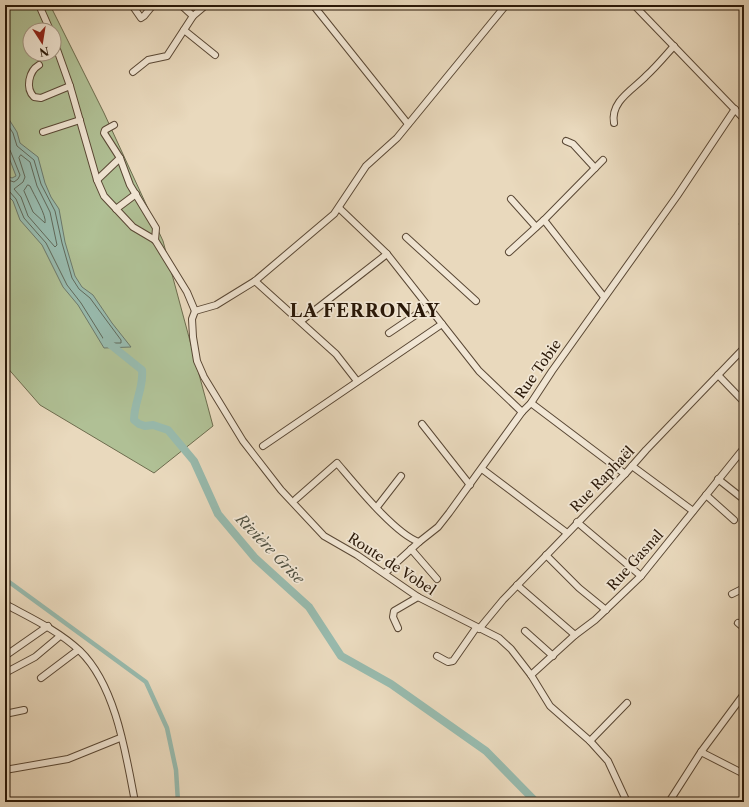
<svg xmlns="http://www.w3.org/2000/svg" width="749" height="807" font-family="'Libre Caslon Text',serif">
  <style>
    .green { fill: #b0c095; stroke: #6d6c4e; fill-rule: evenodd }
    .water { fill: #98baad; stroke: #6c796b }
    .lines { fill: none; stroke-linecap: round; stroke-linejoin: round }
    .shore { stroke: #61695a; stroke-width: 1 }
    .canal { stroke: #98baad; stroke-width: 4.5 }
    .river { stroke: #98baad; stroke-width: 8 }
    .minor-casing { stroke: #5a4835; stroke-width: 8 }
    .minor { stroke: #f1e6d4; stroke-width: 6 }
    .labels { text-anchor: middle; stroke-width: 3.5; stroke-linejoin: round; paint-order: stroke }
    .street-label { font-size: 14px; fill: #2a1808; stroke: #f1e6d4 }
    .water-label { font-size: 15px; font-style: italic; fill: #505142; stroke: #f1e6d4 }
    .district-label { font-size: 18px; font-weight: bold; letter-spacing: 1px; fill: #2a1808; stroke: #f1e6d4 }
  </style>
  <rect width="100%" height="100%" fill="#e9d9bd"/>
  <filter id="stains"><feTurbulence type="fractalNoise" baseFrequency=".005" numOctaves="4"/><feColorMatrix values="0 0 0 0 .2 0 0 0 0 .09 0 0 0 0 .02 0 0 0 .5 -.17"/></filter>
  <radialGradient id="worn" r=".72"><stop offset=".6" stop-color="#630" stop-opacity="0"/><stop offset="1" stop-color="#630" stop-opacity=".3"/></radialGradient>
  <path class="green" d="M 5,5 L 50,5 L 104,113 L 163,241 L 213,426 L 154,473 L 40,405 L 5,365 ZM 30,30 L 54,30 L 54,54 L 30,54 Z"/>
  <polygon class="water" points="5,113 17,132 20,143 38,157 45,183 51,197 59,209 65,242 75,276 82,287 93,295 112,323 131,347 104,348 78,305 63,287 42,245 20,220 13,201 5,193 5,175 12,178 16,176 5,147"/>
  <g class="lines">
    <g class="shore">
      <polyline points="5,121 13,133 17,146 34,160 41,184 55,211 62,243 72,278 79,289 90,298 121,340 121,343 106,343 81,303 67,285 46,243 24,218 16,199 9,191 5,191"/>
      <polyline points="5,147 10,150 20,175 18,179 14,182 5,179"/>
      <polygon points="21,155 30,162 37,186 50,212 57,245 55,247 28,216 21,197 14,189 23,182 25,177 19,158"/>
      <path d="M 28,185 L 30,186 C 34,195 47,216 45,223 L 33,212 L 24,191 Z"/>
    </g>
    <polyline class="canal" points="5,579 146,682 167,728 176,770 178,802"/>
    <path class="river" d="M 106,341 L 142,370 C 144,388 134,402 134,420 L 139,424 L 145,426 L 153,425 L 168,430 L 194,461 L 218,514 L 255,558 L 309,607 L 341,656 L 391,684 L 486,751 L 536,802"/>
    <defs>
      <g id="minor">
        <polyline points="39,5 50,30"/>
        <polyline points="132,5 141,18 144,16 153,5"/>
        <polyline points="181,5 193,16"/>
        <polyline points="313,5 408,124"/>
        <polyline points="634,5 744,119"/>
        <polyline points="184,30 215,55"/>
        <polyline points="54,41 70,86 97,180 104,196 133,227 155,240 187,292 195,311"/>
        <path d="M 39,65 C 29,71 25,88 34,97 L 41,98 L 70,86"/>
        <polyline points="133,72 148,60 167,56 193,16 206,5"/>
        <path d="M 614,123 C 610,101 634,89 646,76 C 656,67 665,56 674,46"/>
        <polyline points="114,125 105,130 104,133 120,158 130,185 156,228 155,240"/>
        <polyline points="43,132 80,120"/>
        <polyline points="566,141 573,144 595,168"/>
        <polyline points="97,180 120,158"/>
        <polyline points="511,199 536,227"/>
        <polyline points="339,208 387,254 479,371 522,412"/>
        <polyline points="116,209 136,194"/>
        <polyline points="544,220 604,297"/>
        <polyline points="743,224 744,225"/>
        <polyline points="406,237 476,301"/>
        <polyline points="509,252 544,220 603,160"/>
        <polyline points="255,281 336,354 357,381"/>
        <polyline points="195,311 192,319 193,337 197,361 204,377 243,441 281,490 324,536 357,555 418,597 499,638 511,649 531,675 550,706 590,741 608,761 627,802"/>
        <polyline points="195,311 216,305 255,281 334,214 366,166 397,138 506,5"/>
        <polyline points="301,321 387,254"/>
        <polyline points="389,333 429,306"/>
        <polyline points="718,375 744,402"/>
        <polyline points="531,403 625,474"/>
        <polyline points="422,424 470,485"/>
        <polyline points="263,446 442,324"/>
        <polyline points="632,466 693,511"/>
        <polyline points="482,469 567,533"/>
        <polyline points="718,479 742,498"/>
        <polyline points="706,495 734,520"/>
        <path d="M 296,499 L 337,463 C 355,484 395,534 419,542 L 438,527 L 449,513 L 522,412 L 531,403 L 552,371 L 677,196 L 735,109"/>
        <polyline points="377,507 401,476"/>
        <polyline points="577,522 641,576"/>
        <polyline points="411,549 437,579"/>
        <polyline points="546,555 579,588 606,610"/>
        <polyline points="385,573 419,542"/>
        <polyline points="517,585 575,635"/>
        <polyline points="732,594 744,588"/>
        <path d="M 5,604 C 31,618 59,631 80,651 C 116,686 126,755 135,802"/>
        <polyline points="738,623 744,628"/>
        <polyline points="398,628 393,617 394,611 418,597"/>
        <polyline points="479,629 503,600 625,474 646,450 744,348"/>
        <polyline points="525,631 553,656"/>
        <polyline points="5,656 48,626"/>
        <polyline points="437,656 448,662 453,661 476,628"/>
        <polyline points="5,673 35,657 60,636"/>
        <polyline points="531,675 575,635 595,620 641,576 744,448"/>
        <polyline points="41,678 78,650"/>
        <polyline points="5,714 24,710"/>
        <polyline points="590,741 627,703"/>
        <polyline points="701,752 744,774"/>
        <polyline points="5,770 68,759 120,738"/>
        <polyline points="669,802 701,752 744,694"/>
      </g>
    </defs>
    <use href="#minor" class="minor-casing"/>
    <use href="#minor" class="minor"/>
  </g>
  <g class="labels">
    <g class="street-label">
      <text transform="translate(538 369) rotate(-55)" y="5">Rue Tobie</text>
      <text transform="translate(602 479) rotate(-46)" y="5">Rue Raphaël</text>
      <text transform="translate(635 560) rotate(-48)" y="5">Rue Gasnal</text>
      <text transform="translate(392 564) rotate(33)" y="5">Route de Vobel</text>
    </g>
    <g class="water-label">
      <text transform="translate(270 549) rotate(46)" y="5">Rivière Grise</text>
    </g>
    <g class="district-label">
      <text x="365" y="317">LA FERRONAY</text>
    </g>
  </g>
  <rect width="749" height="807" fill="none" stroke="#e9d9bd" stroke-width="20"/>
  <rect x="6" y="6" width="737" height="795" fill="none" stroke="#2a1808" stroke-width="2"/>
  <rect x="10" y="10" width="729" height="787" fill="none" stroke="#2a1808"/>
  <g transform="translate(42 42) rotate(168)"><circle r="19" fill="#f1e6d4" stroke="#a19482"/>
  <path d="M0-3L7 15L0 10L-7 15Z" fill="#8f2418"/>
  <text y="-6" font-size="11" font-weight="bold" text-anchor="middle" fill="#2a1808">N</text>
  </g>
  <rect width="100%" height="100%" filter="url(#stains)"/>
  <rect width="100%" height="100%" fill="url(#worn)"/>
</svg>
